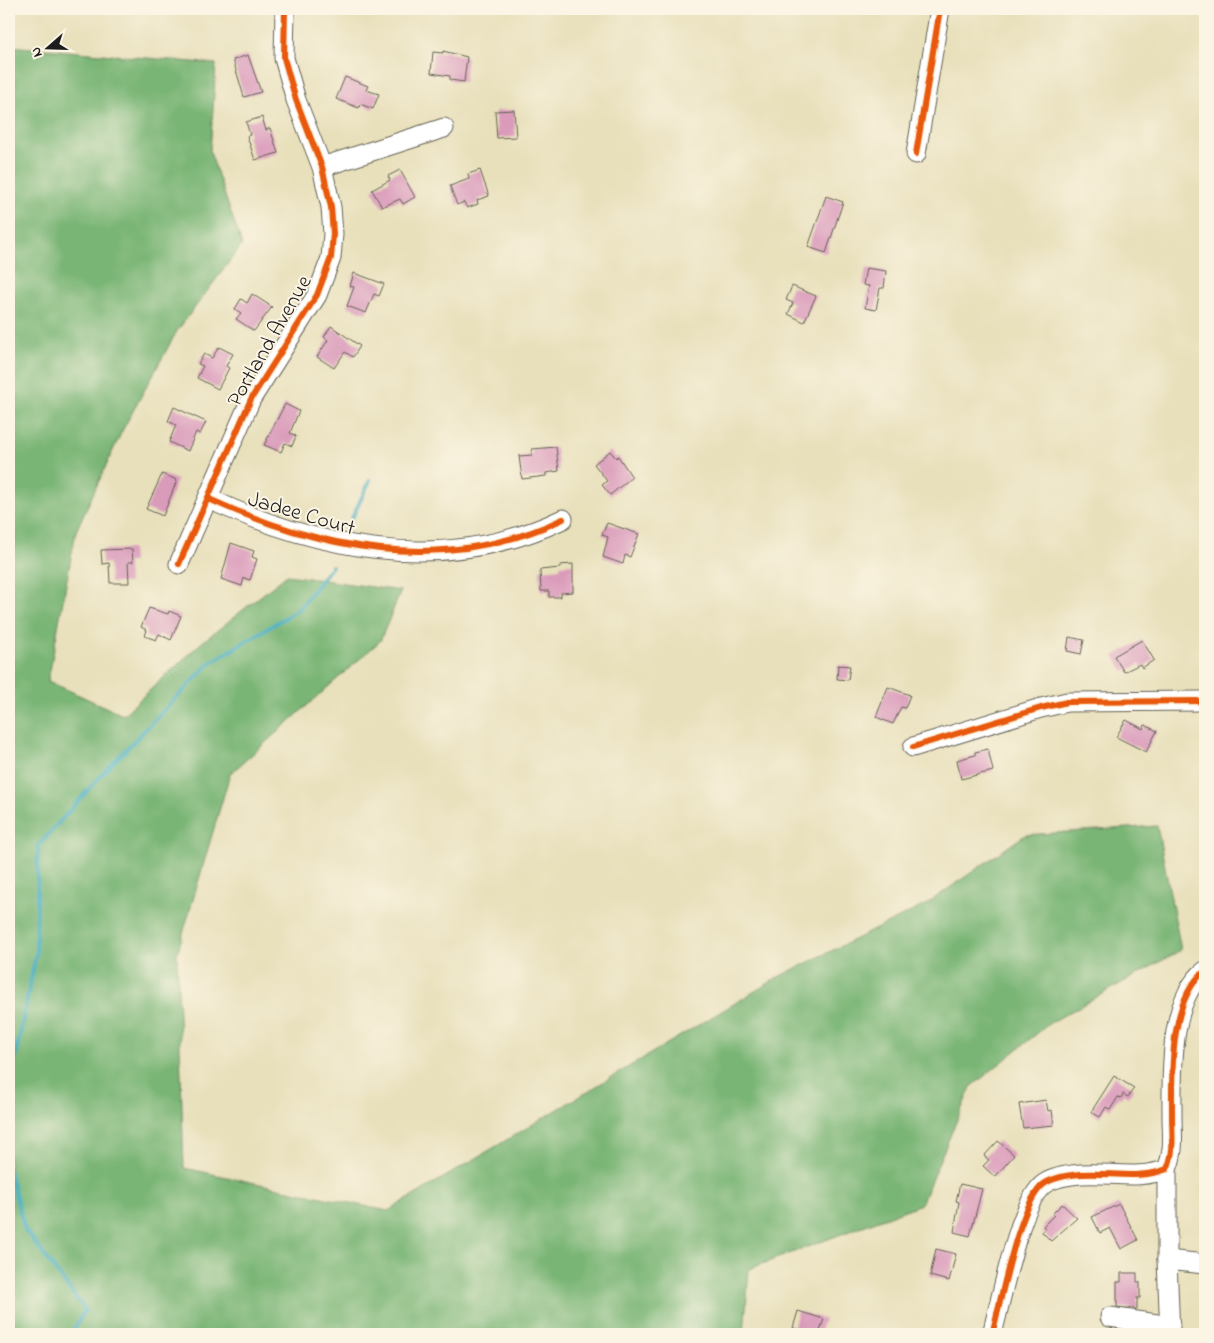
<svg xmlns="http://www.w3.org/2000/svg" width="1214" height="1343" font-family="'Indie Flower',sans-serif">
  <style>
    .forest { fill: #79b574; stroke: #4a6848 }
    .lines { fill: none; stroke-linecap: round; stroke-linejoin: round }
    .stream { stroke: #3fabbe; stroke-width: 4 }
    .building { fill: #da9bbb }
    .minor-casing { stroke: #636154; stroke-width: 21 }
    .minor { stroke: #fff; stroke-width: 19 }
    .cycleway-casing { stroke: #fcf5e5; stroke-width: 9 }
    .cycleway { stroke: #e8590c; stroke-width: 6 }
    .labels { text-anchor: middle; stroke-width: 4; stroke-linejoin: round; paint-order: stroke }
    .street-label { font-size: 22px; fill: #1c1c1c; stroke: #fcf5e5 }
  </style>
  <rect width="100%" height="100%" fill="#fcf5e5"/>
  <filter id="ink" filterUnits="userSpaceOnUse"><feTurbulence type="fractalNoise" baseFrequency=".02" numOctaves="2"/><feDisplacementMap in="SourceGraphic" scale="10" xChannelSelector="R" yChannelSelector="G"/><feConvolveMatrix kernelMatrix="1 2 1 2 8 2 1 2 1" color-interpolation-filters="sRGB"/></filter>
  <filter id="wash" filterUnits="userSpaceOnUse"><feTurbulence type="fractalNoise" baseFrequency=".0096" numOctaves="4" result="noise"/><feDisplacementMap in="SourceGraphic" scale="20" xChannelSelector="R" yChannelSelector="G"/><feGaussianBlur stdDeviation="1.12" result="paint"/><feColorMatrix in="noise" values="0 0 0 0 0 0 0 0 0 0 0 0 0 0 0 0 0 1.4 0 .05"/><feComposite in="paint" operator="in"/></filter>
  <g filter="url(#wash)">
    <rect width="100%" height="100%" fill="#e8e0bb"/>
    <polygon class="forest" points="9,46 216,64 210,152 242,245 177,331 122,431 76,531 48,681 123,715 200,644 287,575 401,591 380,641 230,774 177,954 184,1168 388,1211 782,975 925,905 1025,835 1157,826 1181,950 1050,1023 971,1087 921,1204 749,1269 744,1334 9,1334"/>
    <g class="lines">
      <g class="stream">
        <polyline points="352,518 370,480"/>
        <polyline points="9,1089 36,954 38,846 105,771 210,663 298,610 332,566"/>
        <polyline points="9,1171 25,1230 85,1310 71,1334"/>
      </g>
    </g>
    <g id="blocks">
      <g class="building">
        <polygon points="443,51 467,57 464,82 450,80 450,76 431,73 433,52 443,53"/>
        <polygon points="248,55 261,92 244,97 233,60"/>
        <polygon points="345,77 368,86 366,90 379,94 373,109 360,104 359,108 336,99"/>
        <polygon points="514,110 516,137 497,138 495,111"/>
        <polygon points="262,117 266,130 270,128 278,153 255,160 247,136 250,135 246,122"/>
        <polygon points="400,170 415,197 403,204 400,199 382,207 372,190 390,180 388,176"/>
        <polygon points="480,170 489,196 477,200 478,204 467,208 464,202 457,205 450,186 469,179 468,174"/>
        <polygon points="826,196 843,202 826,253 808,247"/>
        <polygon points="866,268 886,271 884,288 880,288 876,310 865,308 869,286 863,285"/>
        <polygon points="354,273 384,284 379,296 374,294 366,313 347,306 354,287 350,286"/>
        <polygon points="792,286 816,296 804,322 788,314 793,303 786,300"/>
        <polygon points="252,294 272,307 254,331 236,319 241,313 235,309 241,299 247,303"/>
        <polygon points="331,326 360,346 353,357 345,352 334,368 317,357 328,340 324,337"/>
        <polygon points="219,347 233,354 226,366 229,368 218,389 197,378 203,366 198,364 204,354 212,358"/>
        <polygon points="285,404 299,411 290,433 296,436 292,446 285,443 281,452 264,445"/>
        <polygon points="174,407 206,422 200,434 196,432 188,451 169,442 176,425 168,421"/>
        <polygon points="556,447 559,471 546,473 546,476 522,479 519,456 532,455 532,449"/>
        <polygon points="610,451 616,458 618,456 632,477 610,495 602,485 607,481 594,464"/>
        <polygon points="162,474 177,480 163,516 146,509"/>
        <polygon points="607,523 639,534 630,557 625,555 623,564 603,557 608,537 602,535"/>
        <polygon points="231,543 254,551 252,557 257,559 250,580 244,578 242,586 221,579"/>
        <polygon points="132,549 133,562 128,562 129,583 110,583 109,563 102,564 101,550"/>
        <polygon points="573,564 573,592 561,593 561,597 549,597 549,591 541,591 540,570 560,568 560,565"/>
        <polygon points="149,608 168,614 169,611 181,616 171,640 159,634 156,640 145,636 147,630 141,627"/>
        <polygon points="1069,637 1084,640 1081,654 1067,651"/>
        <polygon points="1142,640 1154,660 1142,668 1140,664 1124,672 1114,656"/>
        <polygon points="838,665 850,666 848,680 837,679"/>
        <polygon points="888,687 910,695 905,708 901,707 893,724 876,717"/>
        <polygon points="1126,720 1143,729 1145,725 1157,731 1146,752 1116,737"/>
        <polygon points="988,749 993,771 961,779 957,760 975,755 975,752"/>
        <polygon points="1114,1076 1134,1088 1128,1097 1123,1094 1121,1098 1118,1097 1110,1110 1106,1107 1100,1117 1091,1112"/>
        <polygon points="1046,1100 1048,1111 1052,1110 1054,1125 1023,1128 1019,1104"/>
        <polygon points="998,1141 1014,1155 995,1177 983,1166 989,1160 984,1156"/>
        <polygon points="960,1184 982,1189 970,1236 954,1232 959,1202 956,1201"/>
        <polygon points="1062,1204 1077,1218 1051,1241 1042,1232 1045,1228 1043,1226 1054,1215 1052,1214"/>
        <polygon points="1119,1204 1138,1240 1121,1249 1110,1228 1100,1233 1092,1217"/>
        <polygon points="936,1249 956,1254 949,1281 930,1276"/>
        <polygon points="1121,1273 1137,1273 1137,1282 1140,1282 1140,1298 1137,1298 1137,1309 1117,1307 1117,1282 1121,1282"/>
        <polygon points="798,1311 824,1319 819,1334 793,1328"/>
      </g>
    </g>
  </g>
  <g filter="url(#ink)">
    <use href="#blocks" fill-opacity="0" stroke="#636154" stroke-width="1"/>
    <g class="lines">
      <defs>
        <g id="minor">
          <polyline points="916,154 940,9"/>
          <polyline points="322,167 444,128"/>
          <path d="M 209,499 C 322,551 446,575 563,519"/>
          <polyline points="179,564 251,399 317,295 331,258 333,234 331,207 322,167 296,100 284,58 285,9"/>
          <polyline points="913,747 1041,708 1067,702 1205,701"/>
          <polyline points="1167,1169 1167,1260 1170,1334"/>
          <polyline points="1167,1260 1205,1264"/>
          <polyline points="1110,1317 1170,1326"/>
          <path d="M 992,1334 C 1001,1302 1019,1202 1044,1184 C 1054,1177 1069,1175 1081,1174 C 1111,1172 1139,1180 1167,1169 C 1175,1151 1172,1134 1172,1116 C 1172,1073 1169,999 1205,971"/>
        </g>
      </defs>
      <use href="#minor" class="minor-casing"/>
      <use href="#minor" class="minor"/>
      <defs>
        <g id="cycleway">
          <polyline points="916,154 940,9"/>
          <path d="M 209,499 C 322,551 446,575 563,519"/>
          <polyline points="179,564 251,399 317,295 331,258 333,234 331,207 322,167 296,100 284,58 285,9"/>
          <polyline points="913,747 1041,708 1067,702 1205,701"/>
          <path d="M 992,1334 C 1001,1302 1019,1202 1044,1184 C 1054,1177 1069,1175 1081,1174 C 1111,1172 1139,1180 1167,1169 C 1175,1151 1172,1134 1172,1116 C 1172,1073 1169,999 1205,971"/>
        </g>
      </defs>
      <use href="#cycleway" class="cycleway-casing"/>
      <use href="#cycleway" class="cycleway"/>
    </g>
  </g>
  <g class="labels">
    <g class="street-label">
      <text transform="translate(268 340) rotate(-60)" y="8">Portland Avenue</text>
      <text transform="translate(302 512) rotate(16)" y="8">Jadee Court</text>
    </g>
  </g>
  <rect width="1214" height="1343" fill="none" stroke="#fcf5e5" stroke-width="30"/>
  <g transform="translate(48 48) rotate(250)" stroke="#fcf5e5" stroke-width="4" paint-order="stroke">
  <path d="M0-4L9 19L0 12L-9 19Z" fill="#1c1c1c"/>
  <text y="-8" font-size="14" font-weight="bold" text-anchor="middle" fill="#1c1c1c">N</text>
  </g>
</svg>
